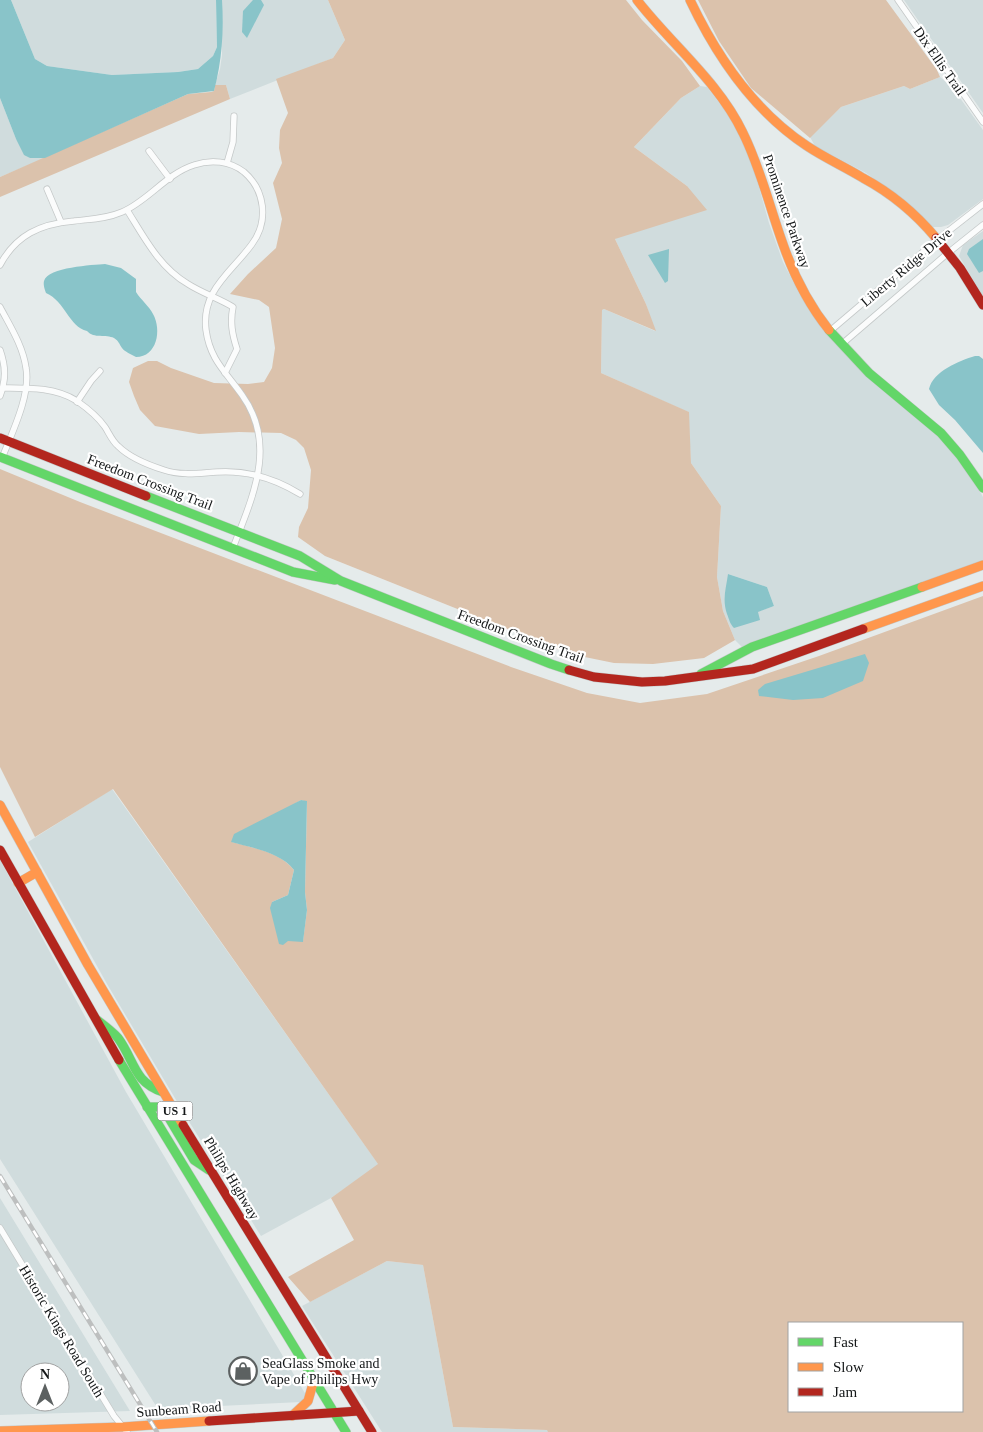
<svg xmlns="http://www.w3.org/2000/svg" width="983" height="1432" font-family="'Times New Roman',serif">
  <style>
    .built { fill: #d0dcdd; fill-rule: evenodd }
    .forest { fill: #dbc2ac; fill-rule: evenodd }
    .water { fill: #89c4c9 }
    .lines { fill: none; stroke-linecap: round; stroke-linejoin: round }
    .street-casing { stroke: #c4c8c8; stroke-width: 7 }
    .fast-casing { stroke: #c4c8c8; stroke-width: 10 }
    .slow-casing { stroke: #c4c8c8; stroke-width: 10 }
    .jam-casing { stroke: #c4c8c8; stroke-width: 10 }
    .street { stroke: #fbfcfc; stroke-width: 5.5 }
    .fast { stroke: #63d668; stroke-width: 9 }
    .slow { stroke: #ff974d; stroke-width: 9 }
    .jam { stroke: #b3261e; stroke-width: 9 }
    .rail-casing { stroke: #bdbfbf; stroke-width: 4.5 }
    .rail { stroke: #fff; stroke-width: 2.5; stroke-dasharray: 8; stroke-linecap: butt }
    .labels { text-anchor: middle; stroke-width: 4.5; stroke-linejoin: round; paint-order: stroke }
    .shield { fill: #fff; stroke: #5a5c5d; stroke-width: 1 }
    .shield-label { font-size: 12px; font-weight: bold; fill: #131617 }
    .street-label { font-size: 14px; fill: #131617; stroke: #fff }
    .poi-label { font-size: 14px; fill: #131617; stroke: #fff; text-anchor: start }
  </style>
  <rect width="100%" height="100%" fill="#e5ebeb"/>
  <g class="built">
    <polygon points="11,0 216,0 217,47 213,56 198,69 178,72 112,75 47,66 35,59"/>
    <polygon points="222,0 328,0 345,40 333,58 230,99 226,85 215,85 220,69 222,55"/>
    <polygon points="904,0 983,0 983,114 983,113"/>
    <polygon points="940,77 952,87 983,130 983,199 948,225 941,227 933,227 899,196 866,173 815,146 810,137 841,107 904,86 910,89"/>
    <path d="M 700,86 L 707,87 L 727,113 L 743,141 L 753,166 L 769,223 L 783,262 L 800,295 L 818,322 L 924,421 L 968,470 L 983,497 L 983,561 L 742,647 L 735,640 L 723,611 L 717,577 L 721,506 L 691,463 L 688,412 L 601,373 L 602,310 L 604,309 L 655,331 L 646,304 L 615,239 L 687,186 L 634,147 L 681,98 ZM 728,574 L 767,587 L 774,606 L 757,612 Z"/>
    <polygon points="0,98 16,139 30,158 45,158 0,177"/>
    <polygon points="983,231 983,296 959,256 963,245"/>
    <polygon points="112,789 379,1165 331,1198 261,1236 188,1120 107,984 28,842"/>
    <polygon points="0,860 126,1092 306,1395 301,1402 158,1409 0,1159"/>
    <path d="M 0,1198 L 130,1411 L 0,1415 ZM 30,1372 L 60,1372 L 60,1402 L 30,1402 Z"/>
    <polygon points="387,1261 423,1265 453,1427 548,1430 548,1432 382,1432 302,1306"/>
  </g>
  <g class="forest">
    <polygon points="328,0 626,0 642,20 682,61 700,86 681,98 634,147 687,186 707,210 615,239 646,304 656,331 604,309 602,310 601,373 689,412 691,463 721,506 717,577 723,611 735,640 704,658 653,664 614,663 570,654 325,556 298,537 299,527 308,508 311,470 304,448 296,440 281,433 239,432 199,434 155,426 140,410 134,396 129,382 133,368 148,361 157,361 171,368 214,383 248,384 264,382 272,368 275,348 269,307 259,300 230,294 248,274 276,248 282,219 273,183 282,163 279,148 280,130 288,113 276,79 333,58 345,40"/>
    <polygon points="698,0 886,0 937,70 940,77 910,89 904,86 841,107 810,138 751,88 719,41"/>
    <polygon points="215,85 226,85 230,99 0,197 0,177 188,94 211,92 214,91"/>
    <path d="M 0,469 L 80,502 L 511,667 L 587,693 L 640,703 L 707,694 L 819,656 L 983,596 L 983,1432 L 548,1432 L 547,1430 L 453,1427 L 423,1265 L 387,1261 L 310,1302 L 288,1277 L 354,1240 L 331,1198 L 378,1164 L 113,789 L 35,837 L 0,767 ZM 301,800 L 307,802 L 305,892 L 307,910 L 303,941 L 288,941 L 272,902 L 288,895 L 294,870 C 280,852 253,848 232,842 ZM 789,1323 L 962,1323 L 962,1411 L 789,1411 Z"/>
  </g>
  <g class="water">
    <path d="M 0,0 L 11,0 L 35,59 L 47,66 L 112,75 L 178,72 L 198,69 L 213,56 L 217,47 L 216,0 L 222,0 C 224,31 222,61 214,91 L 188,94 L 45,158 L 30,158 L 24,155 L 16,139 L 0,98 Z"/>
    <polygon points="253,0 261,0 264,5 247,38 242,32 243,11"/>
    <polygon points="983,239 983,271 979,273 967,254 969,249"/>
    <polygon points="669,249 668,281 665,283 648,255"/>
    <path d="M 105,264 L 121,268 L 136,279 L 136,292 C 141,300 149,306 153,314 C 162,330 157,357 136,357 C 131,354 125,352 122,348 C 119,344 119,341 114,338 C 106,334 94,339 87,331 C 69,327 65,301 46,293 C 45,290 43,285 44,281 C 48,267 93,265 105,264 Z"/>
    <path d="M 975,356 L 979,356 L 983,359 L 983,453 L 955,420 L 939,405 L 929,389 C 933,371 959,361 975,356 Z"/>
    <path d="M 728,574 L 767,587 L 774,606 L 758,612 L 760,620 L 734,628 C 730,624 729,619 727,614 C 722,599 726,589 728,574 Z"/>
    <polygon points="865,654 869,663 863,681 823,698 793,700 759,696 758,690 765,684"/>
    <path d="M 301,800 L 307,801 L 305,892 L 307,910 L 303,942 L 288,941 L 283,945 L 279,944 L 270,908 L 272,902 L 288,895 L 294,870 C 280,852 252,848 231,842 L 234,834 Z"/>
  </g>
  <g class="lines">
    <defs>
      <g id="street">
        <polyline points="898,0 983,122"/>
        <polyline points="149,151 170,179"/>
        <polyline points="227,163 233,142 234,116"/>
        <polyline points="47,189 61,222"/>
        <path d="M 127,210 C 144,237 159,267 188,284 C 202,293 218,298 233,307 C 230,322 232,334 237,349 L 225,373"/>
        <path d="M 0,265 C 16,235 40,224 74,221 C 90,219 106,219 122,212 C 148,201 166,174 194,165 C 211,159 230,161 244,172 C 265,190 269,221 252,244 C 232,272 201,290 206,330 C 210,360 226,372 242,395 C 278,445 252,498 233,548"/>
        <path d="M 0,307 C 10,326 23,346 26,368 C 31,394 12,433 2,458"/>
        <polyline points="830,331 937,240 983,204"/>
        <polyline points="842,344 948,253 983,225"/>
        <path d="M 0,350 C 6,367 6,380 0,396"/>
        <path d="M 3,388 C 28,388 55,387 77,401 C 87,408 98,417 105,427 C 109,433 112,441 118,446 C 130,458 148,465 164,470 C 182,476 199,473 217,472 C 247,470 274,478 300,494"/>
        <polyline points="77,402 91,381 100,371"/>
        <polyline points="0,1228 114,1416 127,1432"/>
      </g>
      <g id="fast">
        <polyline points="829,330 869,373 941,433 960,455 983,488"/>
        <polyline points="0,457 293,572 335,580"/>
        <polyline points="146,496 300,556 341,581 551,664 569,670"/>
        <polyline points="701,674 752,647 922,587"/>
        <path d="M 97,1020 C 105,1026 112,1031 118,1038 C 135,1061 133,1082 163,1092"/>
        <polyline points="119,1060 346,1432"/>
        <polyline points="147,1107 158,1107 166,1113 194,1160 209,1170"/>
      </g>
      <g id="slow">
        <path d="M 637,0 C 671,44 719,82 743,133 C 761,169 770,209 784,247 C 795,278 809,305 829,330"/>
        <path d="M 690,0 C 717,57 754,111 807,146 C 825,158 845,167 863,178 C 891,193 916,214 936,238"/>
        <polyline points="922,587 983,565"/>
        <polyline points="863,629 983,586"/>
        <polyline points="0,805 88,965 183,1125"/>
        <polyline points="18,883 37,872"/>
        <polyline points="292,1416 308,1401 314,1380"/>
        <polyline points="0,1431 123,1427 209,1421"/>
      </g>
      <g id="jam">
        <polyline points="936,238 960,268 983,305"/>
        <polyline points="0,438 146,496"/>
        <polyline points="569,670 594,677 642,682 665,681 753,669 863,629"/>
        <polyline points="0,850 119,1060"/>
        <polyline points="183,1125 372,1432"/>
        <polyline points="209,1421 359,1411"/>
      </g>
    </defs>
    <use href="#street" class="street-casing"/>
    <use href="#fast" class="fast-casing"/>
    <use href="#slow" class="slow-casing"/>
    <use href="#jam" class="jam-casing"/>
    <use href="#street" class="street"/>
    <use href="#fast" class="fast"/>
    <use href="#slow" class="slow"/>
    <use href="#jam" class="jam"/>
    <defs>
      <polyline id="rail" points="0,1176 157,1432"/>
    </defs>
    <use href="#rail" class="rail-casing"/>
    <use href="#rail" class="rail"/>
  </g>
  <defs>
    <symbol id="shop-ring" viewBox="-11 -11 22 22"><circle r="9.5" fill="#fff" stroke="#5c6161" stroke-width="1.5"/><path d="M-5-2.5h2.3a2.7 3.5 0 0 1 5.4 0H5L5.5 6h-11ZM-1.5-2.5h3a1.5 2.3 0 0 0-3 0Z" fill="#5c6161"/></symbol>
  </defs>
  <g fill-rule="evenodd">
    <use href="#shop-ring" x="227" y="1355" width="32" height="32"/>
  </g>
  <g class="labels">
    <rect class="shield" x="157.5" y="1101.5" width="35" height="19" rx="4"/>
    <g class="shield-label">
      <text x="175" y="1115">US 1</text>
    </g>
    <g class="street-label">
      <text transform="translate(940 61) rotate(55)" y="5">Dix Ellis Trail</text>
      <text transform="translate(787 211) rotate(71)" y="5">Prominence Parkway</text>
      <text transform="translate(906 267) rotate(-40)" y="5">Liberty Ridge Drive</text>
      <text transform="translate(150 482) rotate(21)" y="5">Freedom Crossing Trail</text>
      <text transform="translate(521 636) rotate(20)" y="5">Freedom Crossing Trail</text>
      <text transform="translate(232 1178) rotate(59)" y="5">Philips Highway</text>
      <text transform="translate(62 1331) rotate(59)" y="5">Historic Kings Road South</text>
      <text transform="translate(179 1409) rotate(-4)" y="5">Sunbeam Road</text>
    </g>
    <g class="poi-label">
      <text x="262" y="1368">SeaGlass Smoke and<tspan x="262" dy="16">Vape of Philips Hwy</tspan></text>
    </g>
  </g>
  <rect x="788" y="1322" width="175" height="90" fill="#ffffff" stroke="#a1a2a2"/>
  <rect x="798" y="1338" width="25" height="8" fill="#63d668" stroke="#a1a2a2"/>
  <text x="833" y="1347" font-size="15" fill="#131617">Fast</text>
  <rect x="798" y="1363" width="25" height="8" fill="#ff974d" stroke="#a1a2a2"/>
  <text x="833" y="1372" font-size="15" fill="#131617">Slow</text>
  <rect x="798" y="1388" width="25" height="8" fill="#b3261e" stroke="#a1a2a2"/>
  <text x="833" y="1397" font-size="15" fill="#131617">Jam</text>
  <g transform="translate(45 1387)"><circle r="24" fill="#ffffff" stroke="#a1a2a2"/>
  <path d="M0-4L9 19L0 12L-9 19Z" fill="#5c6161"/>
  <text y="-8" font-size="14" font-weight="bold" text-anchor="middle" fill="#131617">N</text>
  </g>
</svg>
